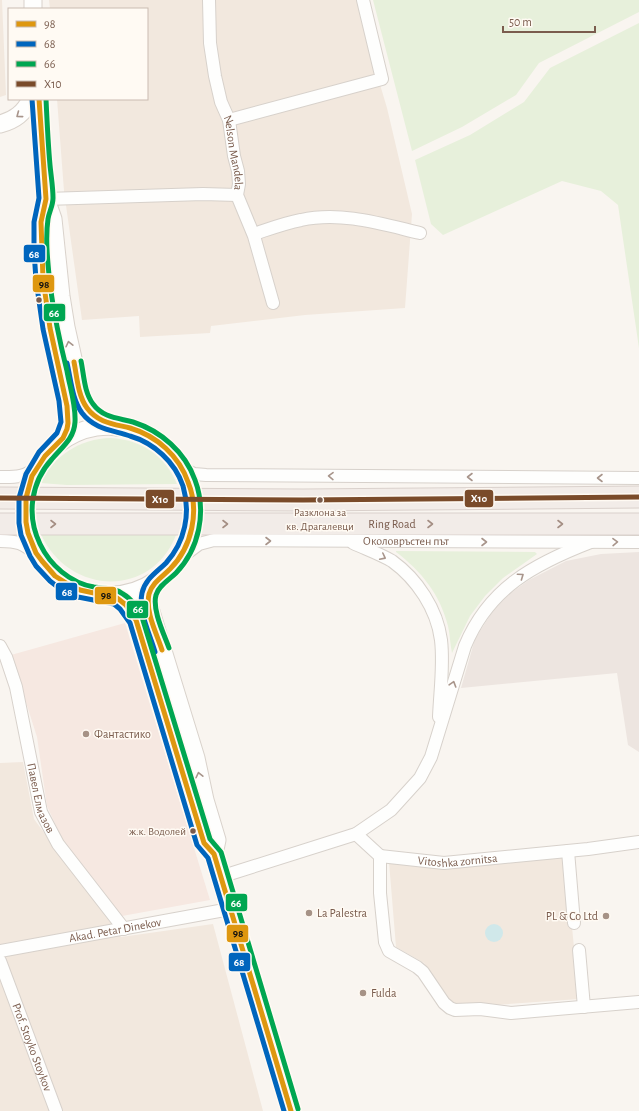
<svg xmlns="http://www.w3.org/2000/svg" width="639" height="1111" font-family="'Alegreya Sans',sans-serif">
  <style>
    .residential { fill: #f2e8de }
    .commercial { fill: #f6e8e1 }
    .industrial { fill: #ede5e0 }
    .green { fill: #e7f0db }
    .water { fill: #d0e8ea }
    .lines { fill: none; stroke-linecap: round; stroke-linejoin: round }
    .minor-casing { stroke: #d7d1cb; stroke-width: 14 }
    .secondary-casing { stroke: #d9d2cb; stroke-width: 19 }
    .trunk-casing { stroke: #dad1cc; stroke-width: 23 }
    .minor { stroke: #fefefd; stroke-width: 12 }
    .secondary { stroke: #fefefd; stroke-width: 17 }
    .trunk { stroke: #f2ece8; stroke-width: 21 }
    .secondary-bridge-casing { stroke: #d9d2cb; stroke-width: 19; stroke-linecap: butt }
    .secondary-bridge { stroke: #fefefd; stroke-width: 17 }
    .bus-1-casing { stroke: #fffaf3; stroke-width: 8 }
    .bus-2-casing { stroke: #fffaf3; stroke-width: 8 }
    .bus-3-casing { stroke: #fffaf3; stroke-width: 8 }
    .bus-4-casing { stroke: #fffaf3; stroke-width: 8 }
    .bus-1 { stroke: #de970f; stroke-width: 5 }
    .bus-2 { stroke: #0065bd; stroke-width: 5 }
    .bus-3 { stroke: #00a651; stroke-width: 5 }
    .bus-4 { stroke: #7a4b2a; stroke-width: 5 }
    .oneway { stroke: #a8958b }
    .oneway2 { stroke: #a48e83 }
    .bus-dot { fill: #7a5c4d; stroke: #fffaf3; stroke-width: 1.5 }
    .poi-dot { fill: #a69286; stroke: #fffaf3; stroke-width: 1.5 }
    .labels { text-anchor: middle; stroke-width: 3; stroke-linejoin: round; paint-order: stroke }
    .bus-label { font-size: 11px; fill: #7a5c4d; stroke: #fffaf3 }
    .street-label { font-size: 12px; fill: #7a5c4d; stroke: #fffaf3 }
    .poi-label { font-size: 12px; fill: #7a5c4d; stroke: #fffaf3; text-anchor: start }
    .line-badge { stroke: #fffaf3; stroke-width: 1.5 }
    .badge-label { font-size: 11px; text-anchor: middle; font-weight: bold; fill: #fff }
    .pale-badge-label { font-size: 11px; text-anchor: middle; font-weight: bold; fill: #111 }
  </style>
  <rect width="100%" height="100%" fill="#f9f5f0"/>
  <g class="residential">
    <polygon points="0,0 2,0 6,95 0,97"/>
    <polygon points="49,0 358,0 362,24 387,108 412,214 405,308 305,315 211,326 210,333 140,337 139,316 82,320 64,191 57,99 147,99 147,9 50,9"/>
    <polygon points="23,762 34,819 121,937 213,924 263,1111 0,1111 0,763"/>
    <polygon points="565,855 579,999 466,1007 452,1004 424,963 396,947 389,862"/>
  </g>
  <polygon class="commercial" points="125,623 210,900 122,916 64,843 47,806 37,737 11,655"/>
  <polygon class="industrial" points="639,552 639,752 628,745 617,673 461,688 475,639 499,601 529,580 566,561 601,554"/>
  <g class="green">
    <polygon points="373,0 639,0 639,12 539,63 516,95 462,127 412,151"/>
    <polygon points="639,23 639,348 618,205 601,191 562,181 443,235 431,224 415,160 470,135 524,102 550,68"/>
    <path d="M 111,438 C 142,440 165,456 177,484 L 67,485 L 40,483 C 55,455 79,439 111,438 Z"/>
    <path d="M 41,534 L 176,535 C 151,599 68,595 41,534 Z"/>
    <path d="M 396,551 L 535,552 L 537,554 L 503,578 L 485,596 L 470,616 L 452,653 C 450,644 450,634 448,626 C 440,594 421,571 396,552 Z"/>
  </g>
  <circle class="water" cx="494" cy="933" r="9"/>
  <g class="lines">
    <defs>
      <g id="minor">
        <path id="s1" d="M 209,0 L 210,43 L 215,76 L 221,102 L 229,120 L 234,156 L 238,171 L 239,184 L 237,195 L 254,236 L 273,303"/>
        <polyline points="229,120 382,79 363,0"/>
        <polyline points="46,199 203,194 237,195"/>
        <path d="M 254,234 C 269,229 285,223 301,220 C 341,211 382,224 420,233"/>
        <polyline points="182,468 194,474 206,475 639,478"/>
        <path d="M 0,477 C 13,477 26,478 36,467"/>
        <path d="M 0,541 C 17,541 24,543 36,555"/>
        <path d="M 353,543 C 366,549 380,554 392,561 C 417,579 437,609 441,640 C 444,665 440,692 439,717"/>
        <path id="s2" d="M 180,558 L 199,544 L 214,540 L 639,542"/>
        <path id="s3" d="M 0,646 L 6,657 L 16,687 L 41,812 L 58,844 L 124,929"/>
        <polyline points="356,834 380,856"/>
        <polyline points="568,851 574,923"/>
        <polyline points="380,856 380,893 385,942 389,951 417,967 423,972 444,1003 450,1008 455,1010 480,1009 511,1013 639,1002"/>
        <path id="s4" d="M 380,856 L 444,863 L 588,849 L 639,842"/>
        <path d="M 220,877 L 356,834 L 391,810 L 420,778 L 431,757 L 465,646 C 489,588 534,564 591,542"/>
        <polyline points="579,950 584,1007"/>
        <path id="s5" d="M 0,951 L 230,909"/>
        <path id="s6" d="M 0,961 L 56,1111"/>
      </g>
      <g id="secondary">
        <polyline points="33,0 33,9"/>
        <path d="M 39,99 L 46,199 L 41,221 L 42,270 L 45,298 L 50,329 L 67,405 C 69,421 69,429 60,442"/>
        <path d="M 0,124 C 15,120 24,113 31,99"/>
        <polyline points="46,199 53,219 61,296 66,327 81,394 87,408 96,418 117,427"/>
        <path d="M 29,483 C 36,467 45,454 58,444 C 106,407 169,431 190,484"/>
        <path d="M 28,534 C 57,615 160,616 190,535"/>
        <polyline points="155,582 150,594 149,605 196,758 205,800 217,840 214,854 220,877 244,951 291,1111"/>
        <path d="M 109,595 C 122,600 129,608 136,620 L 204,843 L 214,854"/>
      </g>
      <g id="trunk">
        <polyline points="0,498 303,500 639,497"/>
        <path id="s7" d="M 0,524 L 639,524"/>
      </g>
    </defs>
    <use href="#minor" class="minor-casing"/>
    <use href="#secondary" class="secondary-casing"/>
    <use href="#trunk" class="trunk-casing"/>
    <use href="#minor" class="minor"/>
    <use href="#secondary" class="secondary"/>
    <use href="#trunk" class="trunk"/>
    <defs>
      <g id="secondary-bridge">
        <path d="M 190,484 C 194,501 195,518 190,535"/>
        <path d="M 28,534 C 24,516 25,501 29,483"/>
      </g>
    </defs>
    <use href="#secondary-bridge" class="secondary-bridge-casing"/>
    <use href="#secondary-bridge" class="secondary-bridge"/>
    <defs>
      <g id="bus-1">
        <polyline points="39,99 46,199 41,222 43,279 50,328 67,406 68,423 67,429 63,438 45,456 32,476 26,498 26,522 28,533 36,553 42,561 55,576 71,586 80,590 117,598 126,605 136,620 204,843 214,854 291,1111"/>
        <path d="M 74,362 C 77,377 78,396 87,408 C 98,423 114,424 130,428 C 157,436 179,456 188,482 C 200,511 192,547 170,569 C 162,577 152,583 149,594 C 145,612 157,634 162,650"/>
      </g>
      <g id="bus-2">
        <polyline points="32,99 39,198 34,222 34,251 36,280 43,329 59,401 61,422 57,433 39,452 26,474 19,498 19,523 21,535 30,556 36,566 50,581 59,588 78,597 114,604 120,609 130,623 197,845 208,858 284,1111"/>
        <path d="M 67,363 C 71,380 72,399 82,413 C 94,429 112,430 130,436 C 154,443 175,462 183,486 C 191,513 185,542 166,563 C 157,572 145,579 142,593 C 138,612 150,634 155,652"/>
      </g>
      <g id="bus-3">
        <path d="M 46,99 C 47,121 48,143 50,165 C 51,176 53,187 53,198 C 53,206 49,212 48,219 C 45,240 48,264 50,285 C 54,314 60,343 67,371 C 70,388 76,405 75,422 C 74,439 62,447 52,459 C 31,482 26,515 40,544 C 50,565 70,583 94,587 C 104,588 115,588 123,594 C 132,599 137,608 142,617 L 210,839 L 221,852 L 298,1109"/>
        <path d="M 81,361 C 84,375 84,392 93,404 C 103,418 119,418 133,422 C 161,431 185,452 195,480 C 207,512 199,549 176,573 C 169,580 159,585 156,595 C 152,610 164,634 169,648"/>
      </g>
      <polyline id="bus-4" points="0,498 303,500 639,497"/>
    </defs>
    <use href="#bus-1" class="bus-1-casing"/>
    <use href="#bus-2" class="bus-2-casing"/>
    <use href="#bus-3" class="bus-3-casing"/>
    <use href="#bus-4" class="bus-4-casing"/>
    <use href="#bus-1" class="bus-1"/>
    <use href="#bus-2" class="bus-2"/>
    <use href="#bus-3" class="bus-3"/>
    <use href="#bus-4" class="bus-4"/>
  </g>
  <defs><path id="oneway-chevron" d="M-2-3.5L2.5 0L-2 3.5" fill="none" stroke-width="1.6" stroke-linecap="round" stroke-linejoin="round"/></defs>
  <g class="oneway">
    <use href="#oneway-chevron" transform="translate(19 115) rotate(143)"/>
    <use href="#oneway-chevron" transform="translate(69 344) rotate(-103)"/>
    <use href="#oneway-chevron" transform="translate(331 476) rotate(-179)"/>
    <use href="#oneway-chevron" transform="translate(470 477) rotate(-180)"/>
    <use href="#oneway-chevron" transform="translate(600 478) rotate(-180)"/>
    <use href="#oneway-chevron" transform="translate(268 541)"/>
    <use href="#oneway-chevron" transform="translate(484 542)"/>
    <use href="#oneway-chevron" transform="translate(615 542) rotate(-1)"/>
    <use href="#oneway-chevron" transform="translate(383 557) rotate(27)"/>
    <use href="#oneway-chevron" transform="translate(521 576) rotate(-35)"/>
    <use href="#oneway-chevron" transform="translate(453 684) rotate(-73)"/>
    <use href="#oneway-chevron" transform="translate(199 775) rotate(-103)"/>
  </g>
  <g class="oneway2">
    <use href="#oneway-chevron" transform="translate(53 524)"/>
    <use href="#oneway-chevron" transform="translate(225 524)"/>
    <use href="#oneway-chevron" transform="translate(430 524)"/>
    <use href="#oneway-chevron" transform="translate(560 524)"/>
  </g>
  <g class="bus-dot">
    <circle cx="39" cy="300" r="3.5"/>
    <circle cx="320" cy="500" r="3.5"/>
    <circle cx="193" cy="831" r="3.5"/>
  </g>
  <g class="poi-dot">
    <circle cx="86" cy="734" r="4"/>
    <circle cx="309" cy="913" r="4"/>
    <circle cx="606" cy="916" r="4"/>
    <circle cx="363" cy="993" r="4"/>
  </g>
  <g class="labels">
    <g class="bus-label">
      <text x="320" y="516">Разклона за<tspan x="320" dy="14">кв. Драгалевци</tspan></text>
      <text x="186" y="835" text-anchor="end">ж.к. Водолей</text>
    </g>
    <g class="street-label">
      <text dy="4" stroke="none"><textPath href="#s1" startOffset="156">Nelson Mandela</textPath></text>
      <text dy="4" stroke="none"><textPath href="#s7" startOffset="392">Ring Road</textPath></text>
      <text dy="4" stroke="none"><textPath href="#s2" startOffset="231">Околовръстен път</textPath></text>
      <text dy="4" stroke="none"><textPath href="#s3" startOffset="158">Павел Елмазов</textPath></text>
      <text dy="4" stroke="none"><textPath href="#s4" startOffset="78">Vitoshka zornitsa</textPath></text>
      <text dy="4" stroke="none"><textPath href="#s5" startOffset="117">Akad. Petar Dinekov</textPath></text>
      <text dy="4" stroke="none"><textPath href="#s6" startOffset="92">Prof. Stoyko Stoykov</textPath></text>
    </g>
    <g class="poi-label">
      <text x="94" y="738">Фантастико</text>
      <text x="317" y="917">La Palestra</text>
      <text x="598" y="920" text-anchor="end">PL &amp; Co Ltd</text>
      <text x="371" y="997">Fulda</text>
    </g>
  </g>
  <g class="line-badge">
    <rect x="23" y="244" width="23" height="19" rx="4" fill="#0065bd"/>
    <rect x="32" y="274" width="23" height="19" rx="4" fill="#de970f"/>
    <rect x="43" y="303" width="23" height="19" rx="4" fill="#00a651"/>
    <rect x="464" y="489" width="30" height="19" rx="4" fill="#7a4b2a"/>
    <rect x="145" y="489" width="30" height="20" rx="4" fill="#7a4b2a"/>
    <rect x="55" y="582" width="23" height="19" rx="4" fill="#0065bd"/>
    <rect x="94" y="586" width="23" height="19" rx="4" fill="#de970f"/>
    <rect x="126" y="600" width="23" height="19" rx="4" fill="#00a651"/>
    <rect x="225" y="893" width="23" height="19" rx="4" fill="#00a651"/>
    <rect x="226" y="924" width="23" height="19" rx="4" fill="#de970f"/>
    <rect x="228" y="952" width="23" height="20" rx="4" fill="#0065bd"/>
  </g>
  <g class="badge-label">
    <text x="34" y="258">68</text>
    <text x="54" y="317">66</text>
    <text x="479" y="502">Х10</text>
    <text x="160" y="503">Х10</text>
    <text x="67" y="596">68</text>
    <text x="138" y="613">66</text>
    <text x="236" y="907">66</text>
    <text x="239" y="966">68</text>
  </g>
  <g class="pale-badge-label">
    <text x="44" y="288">98</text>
    <text x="106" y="599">98</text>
    <text x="238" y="937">98</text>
  </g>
  <rect x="8" y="8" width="140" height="92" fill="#fffaf3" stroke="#cabbb1"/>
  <rect x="16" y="21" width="20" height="6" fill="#de970f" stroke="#cabbb1"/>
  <text x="44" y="28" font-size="12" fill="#7a5c4d">98</text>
  <rect x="16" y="41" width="20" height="6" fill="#0065bd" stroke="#cabbb1"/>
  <text x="44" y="48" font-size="12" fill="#7a5c4d">68</text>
  <rect x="16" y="61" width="20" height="6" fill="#00a651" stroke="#cabbb1"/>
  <text x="44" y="68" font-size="12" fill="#7a5c4d">66</text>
  <rect x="16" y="81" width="20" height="6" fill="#7a4b2a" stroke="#cabbb1"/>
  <text x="44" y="88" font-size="12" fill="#7a5c4d">Х10</text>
  <path d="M503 26v6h92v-6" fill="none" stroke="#7a5c4d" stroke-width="2"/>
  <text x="509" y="26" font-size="12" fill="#7a5c4d" stroke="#fffaf3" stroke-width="3" paint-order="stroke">50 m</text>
</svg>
